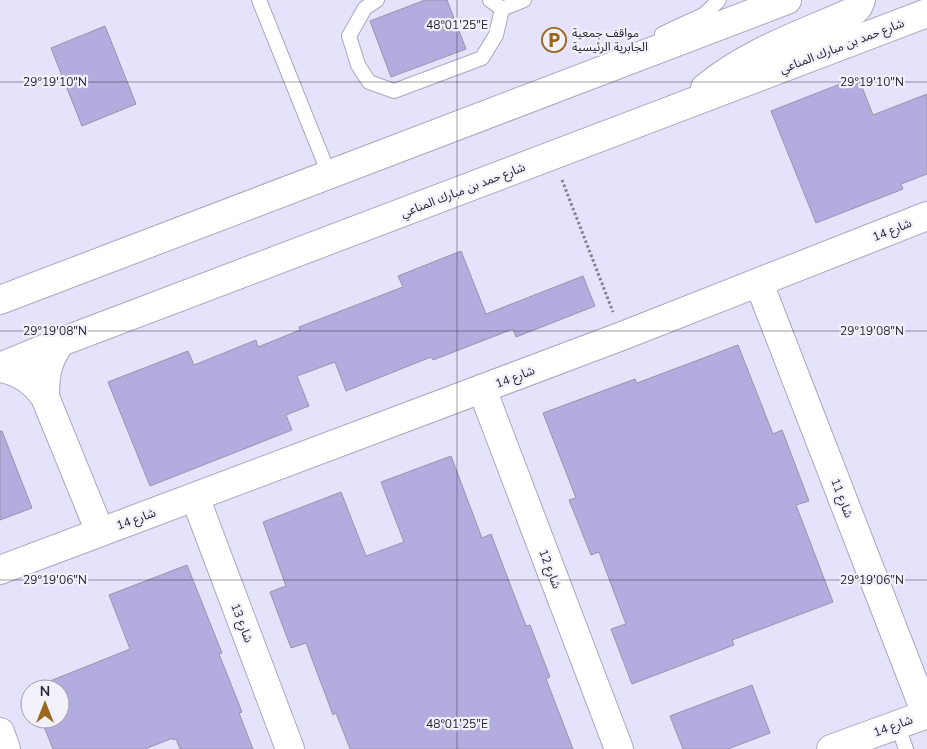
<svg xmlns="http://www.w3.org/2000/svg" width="927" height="749" font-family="'Nunito Sans','Noto Sans Arabic',sans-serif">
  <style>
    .building { fill: #b3acdf; stroke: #9794ab }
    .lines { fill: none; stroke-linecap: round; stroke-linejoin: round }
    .service-casing { stroke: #aaa7be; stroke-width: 16 }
    .minor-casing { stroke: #aaa7be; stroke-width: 30 }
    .tertiary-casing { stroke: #aaa7be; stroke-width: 30 }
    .path { stroke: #817f90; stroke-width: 3; stroke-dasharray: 2.5 2.5; stroke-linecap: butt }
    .service { stroke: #fff; stroke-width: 14 }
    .minor { stroke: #fff; stroke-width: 28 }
    .tertiary { stroke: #fff; stroke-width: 28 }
    .ticks { fill: none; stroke: #27262f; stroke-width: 1; stroke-opacity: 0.45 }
    .labels { text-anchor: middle; stroke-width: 4.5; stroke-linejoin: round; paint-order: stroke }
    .poi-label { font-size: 12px; fill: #27262f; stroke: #f2f1fb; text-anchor: start }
    .street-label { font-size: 12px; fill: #27262f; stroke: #f2f1fb }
    .ticks-label { font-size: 12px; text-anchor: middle; fill: #27262f; stroke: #f2f1fb; stroke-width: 4.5; stroke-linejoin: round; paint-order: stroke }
  </style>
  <rect width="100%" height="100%" fill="#e5e2fb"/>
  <g class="building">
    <polygon points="425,0 447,0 466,49 391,77 370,21"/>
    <polygon points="105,26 136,104 82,126 51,48"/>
    <polygon points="858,77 873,115 927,94 927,174 901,184 903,189 816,223 771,111"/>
    <polygon points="461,251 486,314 583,276 595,306 516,337 513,329 433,360 431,357 346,391 335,362 297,376 309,406 286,415 292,430 150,486 108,382 188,351 194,365 256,340 258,347 300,330 299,327 403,287 398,276"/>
    <polygon points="738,345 773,434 782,430 809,501 796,505 833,602 732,640 734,645 632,684 611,629 626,624 599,552 591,555 569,500 576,498 543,413 635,379 637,383"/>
    <polygon points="0,431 2,431 32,508 0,520"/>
    <polygon points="451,456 482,538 491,534 526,626 530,625 550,677 546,679 573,749 350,749 336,713 333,715 306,643 291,648 270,592 286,586 263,522 341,492 366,556 404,542 381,482"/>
    <polygon points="187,565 222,653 219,654 242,712 239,713 253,749 180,749 176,739 173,740 173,738 145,749 53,749 41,719 60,719 60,689 30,689 130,649 109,595"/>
    <polygon points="752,685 770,733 728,749 683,749 670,716"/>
  </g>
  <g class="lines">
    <defs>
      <g id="service">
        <polyline points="259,0 329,174"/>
        <polyline points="377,0 365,8 349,36 358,65 369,82 394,91 482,58 496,35 502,9"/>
        <polyline points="490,0 502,9"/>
        <polyline points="502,9 524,0"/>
        <polyline points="662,34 705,14 719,0"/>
        <polyline points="897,724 906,749"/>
      </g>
      <g id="minor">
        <polyline points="759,283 926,714"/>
        <path d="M 0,368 C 20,371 33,381 45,397 L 100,532"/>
        <polyline points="482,389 619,749"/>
        <path d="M 45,397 C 45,375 47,360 61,342"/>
        <polyline points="195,497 290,749"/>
        <polyline points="0,570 622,336 927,216"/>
        <polyline points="0,732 6,749"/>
        <polyline points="831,749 927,714"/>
      </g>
      <g id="tertiary">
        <path d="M 705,88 C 748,52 803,34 854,11 L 858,7 L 861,0"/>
        <polyline points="0,300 787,0"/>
        <polyline points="0,367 61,342 927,13"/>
      </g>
    </defs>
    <use href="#service" class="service-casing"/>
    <use href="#minor" class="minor-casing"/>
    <use href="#tertiary" class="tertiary-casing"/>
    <polyline class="path" points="562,180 613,312"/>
    <use href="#service" class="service"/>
    <use href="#minor" class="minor"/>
    <use href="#tertiary" class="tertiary"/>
  </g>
  <path class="ticks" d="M 457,0 L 457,749M 0,82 L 927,82M 0,331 L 927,331M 0,580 L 927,580"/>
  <defs>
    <symbol id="parking-ring" viewBox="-11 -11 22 22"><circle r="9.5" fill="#f2f1fb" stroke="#99681b" stroke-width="1.5"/><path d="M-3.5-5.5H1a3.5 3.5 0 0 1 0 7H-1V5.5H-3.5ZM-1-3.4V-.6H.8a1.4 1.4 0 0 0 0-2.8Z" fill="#99681b"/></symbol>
  </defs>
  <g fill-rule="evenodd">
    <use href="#parking-ring" x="540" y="26" width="28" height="28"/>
  </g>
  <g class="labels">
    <g class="poi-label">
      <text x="572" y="37">مواقف جمعية<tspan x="572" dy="14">الجابرية الرئيسية</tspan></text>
    </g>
    <g class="street-label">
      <text transform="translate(842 46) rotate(-21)" y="4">شارع حمد بن مبارك المناعي</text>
      <text transform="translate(463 190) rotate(-21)" y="4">شارع حمد بن مبارك المناعي</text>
      <text transform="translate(892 230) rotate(-22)" y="4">شارع 14</text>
      <text transform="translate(515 377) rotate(-21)" y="4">شارع 14</text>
      <text transform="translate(842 498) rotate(69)" y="4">شارع 11</text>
      <text transform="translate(136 519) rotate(-20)" y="4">شارع 14</text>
      <text transform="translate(550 569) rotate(69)" y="4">شارع 12</text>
      <text transform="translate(242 623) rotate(69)" y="4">شارع 13</text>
      <text transform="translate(893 726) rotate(-20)" y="4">شارع 14</text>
    </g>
  </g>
  <g class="ticks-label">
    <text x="457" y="29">48°01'25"E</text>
    <text x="55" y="86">29°19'10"N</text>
    <text x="872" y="86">29°19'10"N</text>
    <text x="55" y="335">29°19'08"N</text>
    <text x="872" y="335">29°19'08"N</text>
    <text x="55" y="584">29°19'06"N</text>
    <text x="872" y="584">29°19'06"N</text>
    <text x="457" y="728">48°01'25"E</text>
  </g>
  <g transform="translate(45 704)"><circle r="24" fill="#f2f1fb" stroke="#a1a0a9"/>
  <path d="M0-4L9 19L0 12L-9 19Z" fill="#99681b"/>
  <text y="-8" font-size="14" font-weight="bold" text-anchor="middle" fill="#27262f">N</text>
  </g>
</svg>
